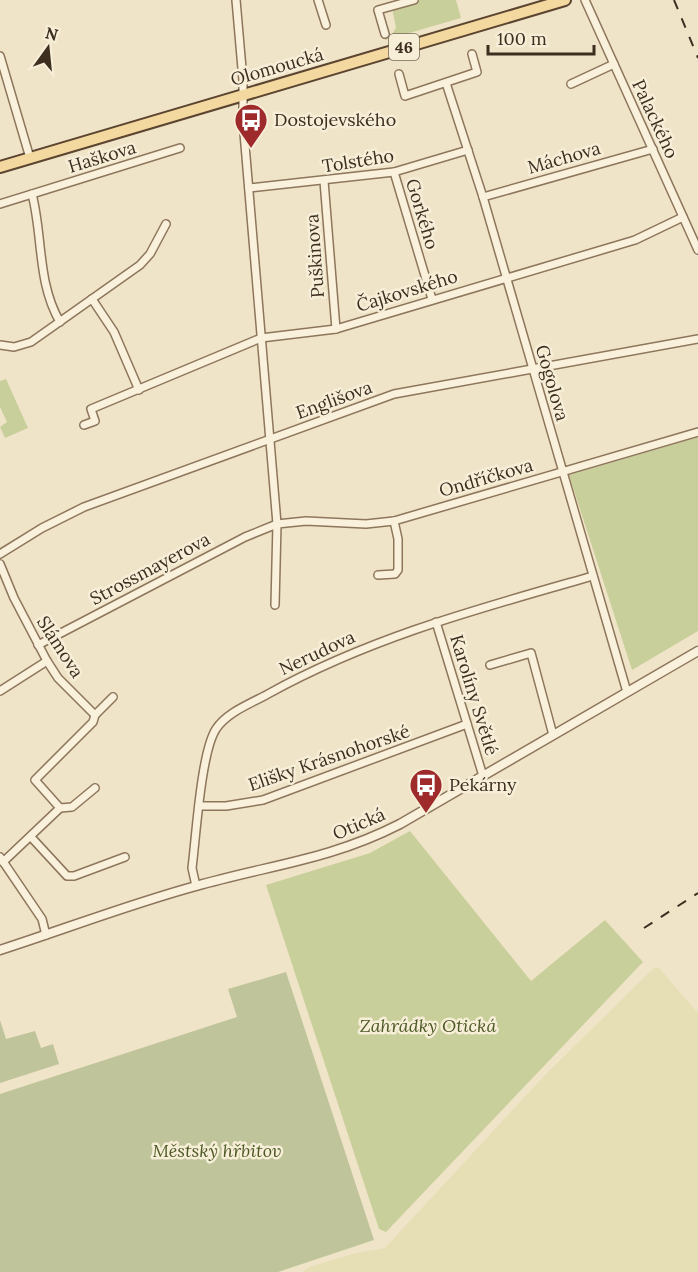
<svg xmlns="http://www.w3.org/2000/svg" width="698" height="1272" font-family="Lora,serif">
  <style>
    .farmland { fill: #e6deb5 }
    .green { fill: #c9cf9b }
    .cemetery { fill: #bfc49a }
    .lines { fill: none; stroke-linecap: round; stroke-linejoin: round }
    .minor-casing { stroke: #8d765c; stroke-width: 10 }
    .tertiary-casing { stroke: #8d765c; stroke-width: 11 }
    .primary-casing { stroke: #5b4430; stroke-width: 14 }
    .minor { stroke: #faf1dc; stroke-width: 7 }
    .tertiary { stroke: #faf1dc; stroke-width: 8 }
    .primary { stroke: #f3d9a0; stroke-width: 10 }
    .rail { stroke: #3d2e20; stroke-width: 2; stroke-dasharray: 10 10; stroke-linecap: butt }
    .labels { text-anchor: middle; stroke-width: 5; stroke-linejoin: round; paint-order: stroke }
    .shield { fill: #f7eed8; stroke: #756857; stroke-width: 1.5 }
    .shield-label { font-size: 16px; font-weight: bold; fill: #3d2e20 }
    .street-label { font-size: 18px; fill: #3d2e20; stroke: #f7eed8 }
    .poi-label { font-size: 18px; fill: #3d2e20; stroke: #f7eed8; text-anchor: start }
    .park-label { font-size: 18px; font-style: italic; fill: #4d5a26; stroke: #f7eed8 }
  </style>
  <rect width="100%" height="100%" fill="#f0e4c8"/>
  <polygon class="farmland" points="655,967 659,968 698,1013 698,1272 303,1272 309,1267 356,1253 385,1248 544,1076"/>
  <g class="green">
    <polygon points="420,0 456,0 461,18 385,40 383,36 392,34 396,28 392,8"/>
    <polygon points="6,379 28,428 5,438 0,427 7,422 0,407 0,381"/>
    <polygon points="698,437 698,631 632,670 569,475"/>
    <polygon points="410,831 531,981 605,920 643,962 386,1232 379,1229 266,885 370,853"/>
  </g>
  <g class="cemetery">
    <polygon points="286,972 374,1240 278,1272 0,1272 0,1094 237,1017 228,989"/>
    <polygon points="0,1020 6,1039 35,1031 41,1048 53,1044 59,1064 0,1083"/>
  </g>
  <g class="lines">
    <defs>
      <g id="minor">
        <polyline points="236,0 243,80 243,121 277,524 275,605"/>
        <polyline points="318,0 326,25"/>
        <polyline points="585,0 698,250"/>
        <polyline points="385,34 378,10 414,0"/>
        <polyline points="0,56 30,158"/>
        <polyline points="399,74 405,96 477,72 472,54"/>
        <polyline points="446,83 483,197 627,692"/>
        <polyline points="571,84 614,64"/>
        <polyline points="394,172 432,299"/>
        <polyline points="324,181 336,329"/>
        <polyline points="249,188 394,172 468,150"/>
        <path d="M 32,194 C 43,236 37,283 60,322"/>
        <polyline points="483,197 653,149"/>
        <polyline points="0,204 180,148"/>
        <polyline points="92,299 114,332 139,390"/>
        <polyline points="0,345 14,347 31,342 140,265 150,254 166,224"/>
        <polyline points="84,425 95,421 91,409 261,338 336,329 635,240 683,217"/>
        <polyline points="0,554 42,528 84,507 394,394 698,339"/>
        <polyline points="0,564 14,598 47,661 58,678 95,715 113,697"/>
        <polyline points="378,575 395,574 398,570 398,539 394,521"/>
        <polyline points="436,622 483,776"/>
        <polyline points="38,645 245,537 277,524 306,521 366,524 394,521 698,432"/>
        <polyline points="490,665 531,653 553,735"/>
        <polyline points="0,691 47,661"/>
        <polyline points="199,806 226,806 263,800 467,724"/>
        <polyline points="60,808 72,807 95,788"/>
        <polyline points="31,837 67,876 74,876 125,857"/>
        <polyline points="0,857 42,919 46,935"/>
        <polyline points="3,862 60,808 35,780 93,722 95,715"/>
        <path d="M 196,886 L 192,868 C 196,837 201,752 216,729 C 227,712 252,703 268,694 C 371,637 481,608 593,576"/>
      </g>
      <path id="tertiary" d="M 0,950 C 65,929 130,904 196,886 C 269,865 330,860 400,824 L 698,651"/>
      <polyline id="primary" points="0,167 565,0"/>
    </defs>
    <use href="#minor" class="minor-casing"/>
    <use href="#tertiary" class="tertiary-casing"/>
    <use href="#primary" class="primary-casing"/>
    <use href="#minor" class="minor"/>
    <use href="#tertiary" class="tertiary"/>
    <use href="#primary" class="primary"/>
    <g class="rail">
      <polyline points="674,0 698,58"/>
      <polyline points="644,928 698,893"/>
    </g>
  </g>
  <defs>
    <symbol id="bus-pin" viewBox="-11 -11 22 30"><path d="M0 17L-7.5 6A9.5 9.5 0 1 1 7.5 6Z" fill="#9e2a2b" stroke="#f7eed8"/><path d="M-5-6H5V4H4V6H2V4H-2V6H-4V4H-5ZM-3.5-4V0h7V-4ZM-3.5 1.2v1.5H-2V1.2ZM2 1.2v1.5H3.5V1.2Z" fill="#fff"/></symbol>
  </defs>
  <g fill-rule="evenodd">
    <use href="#bus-pin" x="232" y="101" width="38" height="52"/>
    <use href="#bus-pin" x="407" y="766" width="38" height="52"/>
  </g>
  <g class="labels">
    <rect class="shield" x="389" y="34" width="30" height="26" rx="4.5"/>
    <g class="shield-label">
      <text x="404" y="53">46</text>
    </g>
    <g class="street-label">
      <text transform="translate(277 67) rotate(-16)" y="6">Olomoucká</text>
      <text transform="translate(655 119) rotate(65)" y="6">Palackého</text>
      <text transform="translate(102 157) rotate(-17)" y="6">Haškova</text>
      <text transform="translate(564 158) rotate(-16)" y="6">Máchova</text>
      <text transform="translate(358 161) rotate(-9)" y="6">Tolstého</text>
      <text transform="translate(422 214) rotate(73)" y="6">Gorkého</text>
      <text transform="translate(315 256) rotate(-94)" y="6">Puškinova</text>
      <text transform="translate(407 291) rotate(-17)" y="6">Čajkovského</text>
      <text transform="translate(552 383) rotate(74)" y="6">Gogolova</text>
      <text transform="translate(334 400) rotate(-20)" y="6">Englišova</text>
      <text transform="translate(486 478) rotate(-16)" y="6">Ondříčkova</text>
      <text transform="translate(150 569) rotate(-28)" y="6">Strossmayerova</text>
      <text transform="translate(60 647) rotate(57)" y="6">Slámova</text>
      <text transform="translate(317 653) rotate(-25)" y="6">Nerudova</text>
      <text transform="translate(474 695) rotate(73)" y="6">Karolíny Světlé</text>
      <text transform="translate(329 758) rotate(-19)" y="6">Elišky Krásnohorské</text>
      <text transform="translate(359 824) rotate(-23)" y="6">Otická</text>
    </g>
    <g class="poi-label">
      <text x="274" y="126">Dostojevského</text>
      <text x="449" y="791">Pekárny</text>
    </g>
    <g class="park-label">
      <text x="428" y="1032">Zahrádky Otická</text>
      <text x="217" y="1157">Městský hřbitov</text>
    </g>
  </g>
  <g transform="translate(48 48) rotate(15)" stroke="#f7eed8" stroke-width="4.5" paint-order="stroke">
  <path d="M0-4.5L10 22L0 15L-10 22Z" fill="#3d2e20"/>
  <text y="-9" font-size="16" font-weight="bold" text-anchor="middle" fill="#3d2e20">N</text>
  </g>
  <path d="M488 45v9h106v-9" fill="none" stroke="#3d2e20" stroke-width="3"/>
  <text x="497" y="45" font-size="18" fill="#3d2e20" stroke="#f7eed8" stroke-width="4.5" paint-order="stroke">100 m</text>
</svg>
